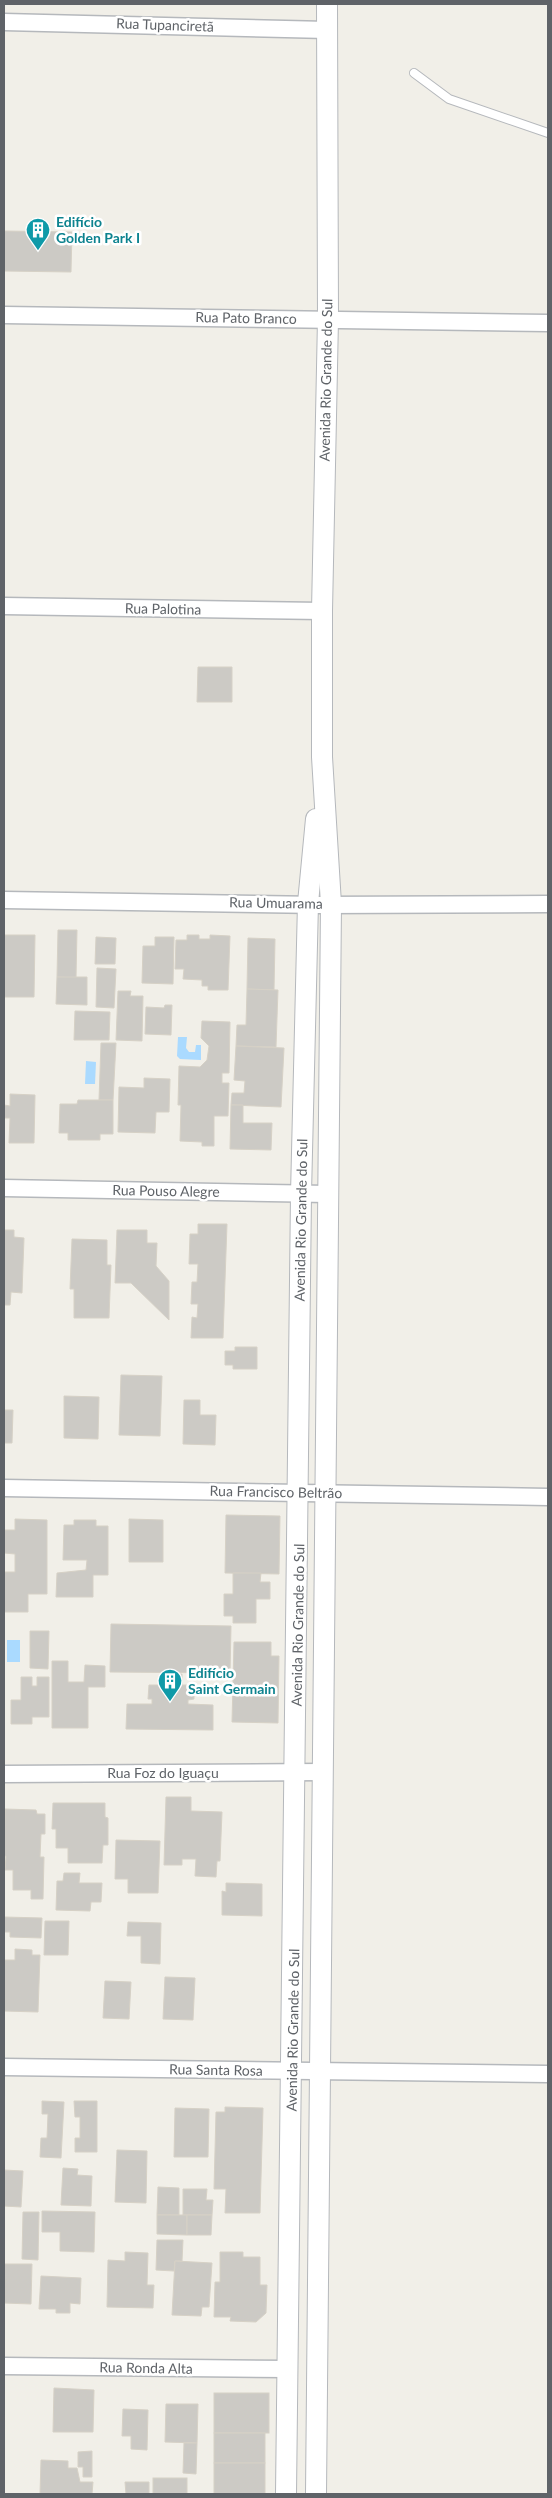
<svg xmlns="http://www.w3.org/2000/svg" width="552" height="2498" font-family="Lato,sans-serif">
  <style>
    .water { fill: #aadaff }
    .building { fill: #cccac5; stroke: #d6d1c6 }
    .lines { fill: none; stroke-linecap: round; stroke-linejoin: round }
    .service-casing { stroke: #b5b8bc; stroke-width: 10 }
    .minor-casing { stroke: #b5b8bc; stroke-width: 19 }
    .tertiary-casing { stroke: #b5b8bc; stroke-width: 22 }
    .service { stroke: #fff; stroke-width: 8 }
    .minor { stroke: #fff; stroke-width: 16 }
    .tertiary { stroke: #fff; stroke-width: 20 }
    .labels { text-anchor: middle; stroke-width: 5; stroke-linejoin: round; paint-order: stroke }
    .street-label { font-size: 14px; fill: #5f6368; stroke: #fff }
    .culture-label { font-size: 14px; font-weight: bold; fill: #0d838f; stroke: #fff; text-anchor: start }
  </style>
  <rect width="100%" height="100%" fill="#f1efe8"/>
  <g class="water">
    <polygon points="178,1037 187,1037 186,1048 189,1052 195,1052 196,1045 201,1045 201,1060 180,1059 177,1056"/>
    <polygon points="86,1061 96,1062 95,1084 85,1084"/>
    <rect x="7" y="1640" width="13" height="22"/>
  </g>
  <g class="building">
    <polygon points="4,231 72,232 71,272 4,271"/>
    <polygon points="198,667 232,667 232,702 197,702"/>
    <polygon points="58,930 77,930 76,978 57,977"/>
    <polygon points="4,935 35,935 34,997 4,997"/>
    <polygon points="187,935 199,935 199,939 210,939 210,935 230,936 228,990 208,990 208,986 202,986 202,980 183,979 184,969 175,969 176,940 187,940"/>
    <polygon points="96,937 116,938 115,964 95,964"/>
    <polygon points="155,937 174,937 173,984 142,983 143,946 155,946"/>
    <polygon points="248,938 275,939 274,990 247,989"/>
    <polygon points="97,968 116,969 114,1008 96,1007"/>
    <polygon points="57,977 87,977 87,1005 56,1004"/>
    <polygon points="247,989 278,990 276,1047 236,1046 237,1025 246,1025"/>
    <polygon points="118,991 131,991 130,996 143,996 142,1041 116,1040"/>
    <polygon points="165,1005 172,1005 171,1035 145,1034 146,1007 164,1008"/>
    <polygon points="75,1011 110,1012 109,1040 74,1040"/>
    <polygon points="202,1021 230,1022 229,1073 222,1073 222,1083 229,1083 228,1116 214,1116 214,1146 202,1146 202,1142 180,1141 181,1105 178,1105 179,1066 200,1067 207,1060 209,1046 201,1038"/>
    <polygon points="101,1043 116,1043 113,1100 99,1100"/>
    <polygon points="236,1046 284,1048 281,1107 231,1105 232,1093 244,1093 245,1081 234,1080"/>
    <polygon points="144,1078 170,1079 169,1112 156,1112 155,1133 118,1132 119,1087 144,1088"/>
    <polygon points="10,1094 35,1095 34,1143 9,1143 10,1118 4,1118 4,1105 10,1106"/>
    <polygon points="78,1100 113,1100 113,1134 100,1134 100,1140 68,1140 68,1133 59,1133 60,1104 77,1104"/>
    <polygon points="231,1105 243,1105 243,1123 272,1123 271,1150 230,1149"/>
    <polygon points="198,1224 227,1224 223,1338 191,1338 192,1317 197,1318 198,1304 191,1304 192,1282 197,1282 198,1264 189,1264 190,1234 198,1234"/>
    <polygon points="4,1230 14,1230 14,1237 24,1238 22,1293 11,1292 10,1305 4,1305"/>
    <polygon points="117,1230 147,1230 147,1243 157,1243 156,1266 169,1281 169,1320 131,1283 115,1283"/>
    <polygon points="72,1239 107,1240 107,1265 111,1265 109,1318 74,1318 74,1289 70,1289"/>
    <polygon points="235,1347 257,1347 257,1369 233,1369 233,1365 225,1365 225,1351 235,1351"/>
    <polygon points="121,1375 162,1376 160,1436 119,1435"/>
    <polygon points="64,1396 99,1397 98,1439 64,1438"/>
    <polygon points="184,1400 200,1400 200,1415 216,1415 215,1445 183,1444"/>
    <polygon points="4,1410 13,1410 12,1443 4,1443"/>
    <polygon points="226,1515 280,1516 279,1574 225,1573"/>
    <polygon points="15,1519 47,1520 47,1594 28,1594 28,1612 4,1612 4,1572 15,1572 15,1554 4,1553 4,1530 15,1530"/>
    <polygon points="129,1519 163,1520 163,1562 129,1562"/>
    <polygon points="74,1520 96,1520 96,1526 108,1526 108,1575 93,1575 93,1597 56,1597 57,1573 86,1570 87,1560 63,1560 64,1525 74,1525"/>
    <polygon points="233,1573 261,1573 260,1582 270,1582 270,1599 256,1599 256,1623 233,1623 233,1616 224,1616 224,1594 233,1594"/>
    <polygon points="111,1624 231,1626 230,1673 110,1672"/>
    <polygon points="30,1631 49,1631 48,1669 30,1668"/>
    <polygon points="234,1642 271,1642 271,1656 279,1656 278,1723 232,1722"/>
    <polygon points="52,1661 68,1661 68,1682 84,1682 85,1665 105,1666 105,1687 88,1687 88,1728 52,1728"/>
    <polygon points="161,1674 182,1674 182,1685 194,1685 194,1699 188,1700 188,1704 213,1705 213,1730 126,1729 127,1704 152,1704 152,1699 148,1699 149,1685 161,1685"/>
    <polygon points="21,1677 32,1677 32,1686 37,1686 37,1677 49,1677 49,1717 32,1717 32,1724 11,1724 11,1700 21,1700"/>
    <polygon points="166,1797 191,1797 191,1811 222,1812 220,1861 217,1861 216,1877 195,1876 196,1859 182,1859 182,1865 164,1865"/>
    <polygon points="53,1803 105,1803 105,1817 108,1818 108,1845 103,1845 102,1863 68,1863 68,1848 56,1848 56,1829 52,1829"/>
    <polygon points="5,1809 36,1810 37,1814 45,1814 45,1834 41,1834 40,1857 44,1857 43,1899 31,1899 31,1890 13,1890 13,1870 5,1870 6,1856 4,1856"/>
    <polygon points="116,1840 160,1841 158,1893 128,1893 128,1879 115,1879"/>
    <polygon points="64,1873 80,1873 79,1883 102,1883 101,1902 91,1902 90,1911 56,1910 57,1881 63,1881"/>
    <polygon points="226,1883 262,1884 262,1916 222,1915 222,1891 226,1892"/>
    <polygon points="4,1917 42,1918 41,1938 10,1937 10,1932 4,1932"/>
    <polygon points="45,1921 69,1921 68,1955 44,1955"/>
    <polygon points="128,1922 161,1923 160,1964 141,1963 141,1936 127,1936"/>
    <polygon points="15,1949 32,1950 32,1955 40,1955 38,2012 4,2011 4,1960 15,1960"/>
    <polygon points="165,1977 195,1978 193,2020 163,2019"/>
    <polygon points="105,1981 131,1982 129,2019 103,2018"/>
    <polygon points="42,2101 64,2102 61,2158 40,2157 41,2138 47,2138 48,2114 42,2114"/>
    <polygon points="74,2101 97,2101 97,2152 75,2152 75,2138 80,2138 80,2117 75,2117"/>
    <polygon points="225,2107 263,2108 260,2213 225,2213 226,2189 214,2189 216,2112 225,2112"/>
    <polygon points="175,2108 209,2109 208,2157 174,2157"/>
    <polygon points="117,2150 147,2151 146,2203 115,2202"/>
    <polygon points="63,2168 78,2169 77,2175 92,2176 91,2206 61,2205"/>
    <polygon points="4,2170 23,2171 21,2207 4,2206"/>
    <polygon points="158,2187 179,2188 179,2215 157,2215"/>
    <polygon points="183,2189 207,2189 206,2200 213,2200 212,2215 183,2215"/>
    <polygon points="42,2211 95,2212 94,2252 60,2251 60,2232 42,2232"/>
    <polygon points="23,2212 39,2212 38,2260 22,2259"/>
    <polygon points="157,2215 187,2215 187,2235 157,2234"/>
    <polygon points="187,2215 212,2215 211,2235 187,2235"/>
    <polygon points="157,2240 183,2240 182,2261 175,2261 174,2271 156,2270"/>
    <polygon points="125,2252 148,2253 147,2285 154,2285 153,2308 107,2307 108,2260 125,2261"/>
    <polygon points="220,2252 243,2252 243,2257 260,2257 260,2285 267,2285 266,2313 256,2322 230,2321 231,2317 214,2317 215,2282 220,2282"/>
    <polygon points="175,2261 212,2263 209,2307 202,2307 201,2316 172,2315"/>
    <polygon points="4,2264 32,2264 31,2304 4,2303"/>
    <polygon points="41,2276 81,2278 80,2304 70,2303 70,2313 56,2313 56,2309 39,2309"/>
    <polygon points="54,2388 94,2390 93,2432 53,2432"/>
    <rect x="214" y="2393" width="55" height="40"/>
    <polygon points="166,2404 198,2404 197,2443 165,2442"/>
    <polygon points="123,2409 148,2410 147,2450 131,2449 131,2436 122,2436"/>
    <rect x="214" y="2433" width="51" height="30"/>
    <polygon points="184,2443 197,2443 196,2474 183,2473"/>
    <polygon points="92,2451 92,2477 83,2477 83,2467 78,2467 78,2452"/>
    <polygon points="41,2460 68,2461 68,2468 77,2468 80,2482 93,2482 92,2494 40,2494"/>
    <rect x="214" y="2463" width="51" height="31"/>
    <rect x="153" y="2478" width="34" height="16"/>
    <polygon points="125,2482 149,2482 149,2494 126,2494"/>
  </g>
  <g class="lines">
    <defs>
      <polyline id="service" points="414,73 449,99 548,133"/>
      <g id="minor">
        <polyline points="4,22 327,30"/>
        <polyline points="4,315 548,323"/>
        <polyline points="4,606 322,611"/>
        <polyline points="4,900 320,905 548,904"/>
        <polyline points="4,1188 328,1194"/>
        <polyline points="4,1488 548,1497"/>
        <polyline points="4,1774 322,1772"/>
        <polyline points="4,2067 548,2074"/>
        <polyline points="4,2366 288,2369"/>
      </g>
      <g id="tertiary">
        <polyline points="286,2494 301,1194 308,903 316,819"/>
        <polyline points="316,2494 331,904 322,757 322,611 328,319 327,4"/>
      </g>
    </defs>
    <use href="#service" class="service-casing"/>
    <use href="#minor" class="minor-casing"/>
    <use href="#tertiary" class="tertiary-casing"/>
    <use href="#service" class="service"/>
    <use href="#minor" class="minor"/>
    <use href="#tertiary" class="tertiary"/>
  </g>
  <defs>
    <symbol id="building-pin" viewBox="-11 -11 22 30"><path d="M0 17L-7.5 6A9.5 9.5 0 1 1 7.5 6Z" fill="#0f9aa8" stroke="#fff"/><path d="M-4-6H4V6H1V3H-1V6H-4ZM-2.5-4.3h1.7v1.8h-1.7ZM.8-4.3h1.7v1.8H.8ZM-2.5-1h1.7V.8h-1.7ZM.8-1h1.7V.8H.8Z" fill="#fff"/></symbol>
  </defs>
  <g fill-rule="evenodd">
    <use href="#building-pin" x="24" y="216" width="28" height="38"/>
    <use href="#building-pin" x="156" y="1667" width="28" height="38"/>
  </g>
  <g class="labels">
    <g class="street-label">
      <text transform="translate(165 25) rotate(2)" y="5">Rua Tupanciretã</text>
      <text transform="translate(246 318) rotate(1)" y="5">Rua Pato Branco</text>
      <text transform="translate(326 380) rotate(-89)" y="5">Avenida Rio Grande do Sul</text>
      <text transform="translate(163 609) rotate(1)" y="5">Rua Palotina</text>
      <text transform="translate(276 903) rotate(1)" y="5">Rua Umuarama</text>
      <text transform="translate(166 1191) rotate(1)" y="5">Rua Pouso Alegre</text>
      <text transform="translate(301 1220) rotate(-89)" y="5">Avenida Rio Grande do Sul</text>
      <text transform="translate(276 1492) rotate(1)" y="5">Rua Francisco Beltrão</text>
      <text transform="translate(298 1625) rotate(-89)" y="5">Avenida Rio Grande do Sul</text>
      <text x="163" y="1778">Rua Foz do Iguaçu</text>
      <text transform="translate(293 2030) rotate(-89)" y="5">Avenida Rio Grande do Sul</text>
      <text transform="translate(216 2070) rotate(1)" y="5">Rua Santa Rosa</text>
      <text transform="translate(146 2368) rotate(1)" y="5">Rua Ronda Alta</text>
    </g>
    <g class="culture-label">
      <text x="56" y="227">Edifício<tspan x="56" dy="16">Golden Park I</tspan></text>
      <text x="188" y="1678">Edifício<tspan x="188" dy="16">Saint Germain</tspan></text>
    </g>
  </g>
  <rect width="552" height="2498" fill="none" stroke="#5f6368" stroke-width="10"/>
</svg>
